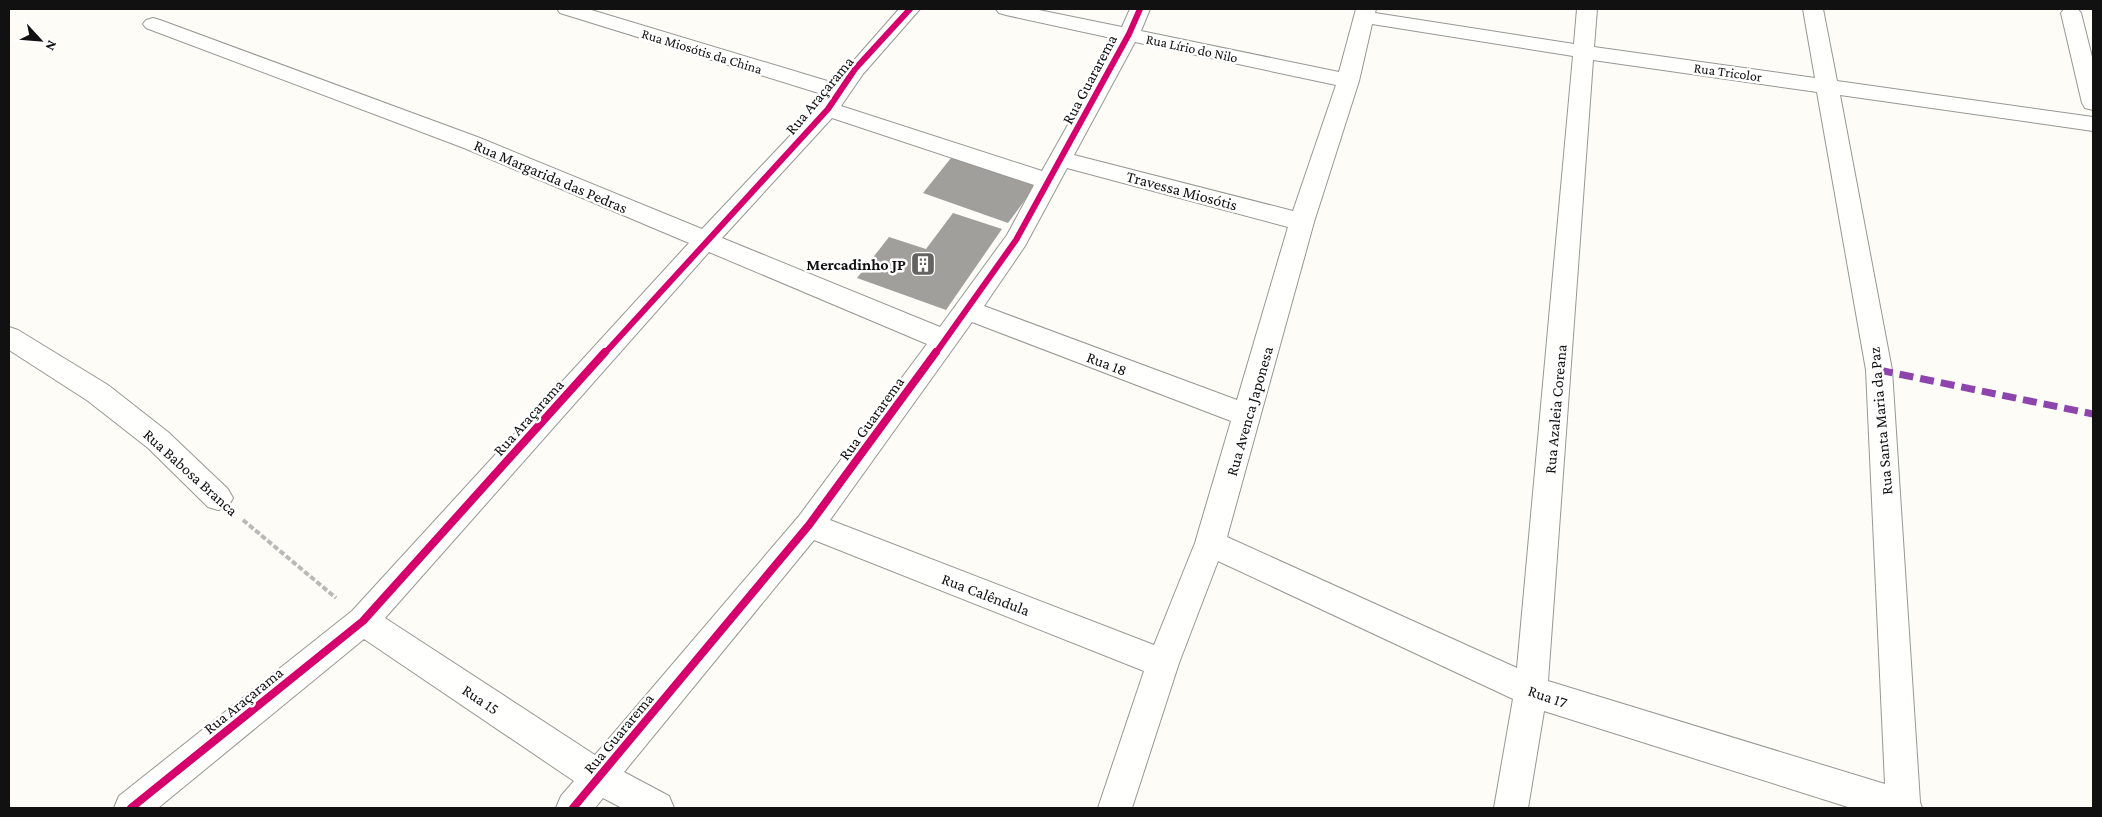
<svg xmlns="http://www.w3.org/2000/svg" width="2102" height="817" font-family="'Crimson Pro',serif">
  <style>
    .building { fill: #a19f9c }
    .lines { fill: none; stroke-linecap: round; stroke-linejoin: round }
    .minor-casing { stroke: #979795; stroke-width: 2 }
    .path { stroke: #b9b9b8; stroke-width: 4; stroke-dasharray: 5.5 2.5; stroke-linecap: butt }
    .minor { fill: #fffffe; fill-rule: evenodd }
    .quiet { stroke: #8e44ad; stroke-width: 7; stroke-dasharray: 14 7; stroke-linecap: butt }
    .cycleway-far1-casing { stroke: #fff; stroke-width: 9 }
    .cycleway-casing { stroke: #fff; stroke-width: 11 }
    .cycleway-far1 { stroke: #d6006c; stroke-width: 6 }
    .cycleway { stroke: #d6006c; stroke-width: 8 }
    .labels { text-anchor: middle; stroke-width: 5; stroke-linejoin: round; paint-order: stroke }
    .far-street-label { font-size: 14px; fill: #111; stroke: #fff }
    .street-label { font-size: 16px; fill: #111; stroke: #fff }
    .poi-label { font-size: 16px; font-weight: bold; fill: #111; stroke: #fff; text-anchor: end }
  </style>
  <rect width="100%" height="100%" fill="#fdfcf7"/>
  <g class="building">
    <polygon points="955,153 1039,181 1008,223 923,193"/>
    <polygon points="953,213 1002,229 946,310 857,278 889,237 926,249"/>
  </g>
  <g class="lines">
    <defs>
      <g id="minor">
        <path d="M 557,9 L 588,9 L 834,83 L 899,9 L 920,9 L 863,74 L 841,106 L 1042,171 L 1116,39 L 1006,15 L 999,13 L 996,9 L 1034,9 L 1122,27 L 1130,9 L 1150,9 L 1141,31 L 1339,72 L 1356,9 L 1376,9 L 1375,13 L 1574,44 L 1577,9 L 1597,9 L 1594,47 L 1815,78 L 1803,9 L 1823,9 L 1837,81 L 2093,117 L 2093,131 L 1840,95 L 1892,370 L 1920,802 L 1922,808 L 1851,808 L 1544,711 L 1528,808 L 1494,808 L 1513,699 L 1218,561 L 1179,663 L 1132,808 L 1098,808 L 1144,671 L 814,540 L 624,772 L 669,796 L 674,808 L 622,808 L 603,798 L 595,808 L 556,808 L 561,796 L 574,781 L 364,639 L 158,808 L 114,808 L 119,796 L 352,611 L 689,243 L 464,148 L 146,28 L 143,24 L 146,20 L 153,18 L 160,20 L 480,138 L 702,229 L 819,105 L 825,95 L 560,13 ZM 1372,24 L 1573,56 L 1517,668 L 1227,537 L 1314,222 L 1359,81 ZM 1135,42 L 1336,85 L 1293,211 L 1074,155 ZM 1593,60 L 1817,92 L 1866,370 L 1885,784 L 1548,681 ZM 832,118 L 1034,185 L 1007,235 L 940,327 L 722,238 ZM 1067,168 L 1288,227 L 1237,400 L 984,306 L 1025,246 ZM 709,252 L 927,344 L 799,516 L 595,755 L 385,618 ZM 972,322 L 1231,421 L 1195,543 L 1154,645 L 830,520 Z"/>
        <polygon points="2064,9 2078,9 2081,13 2093,61 2093,110 2085,108 2082,103 2061,13"/>
        <polygon points="9,327 18,330 108,385 168,432 228,489 233,498 228,507 218,510 208,507 148,448 88,401 9,350"/>
      </g>
    </defs>
    <use href="#minor" class="minor-casing"/>
    <polyline class="path" points="243,520 336,598"/>
    <use href="#minor" class="minor"/>
    <polyline class="quiet" points="1879,370 2093,414"/>
    <defs>
      <g id="cycleway-far1">
        <polyline points="604,354 828,109 855,69 910,9"/>
        <polyline points="935,354 1016,240 1129,34 1140,9"/>
      </g>
      <g id="cycleway">
        <polyline points="131,808 363,621 605,352"/>
        <polyline points="573,808 809,525 936,352"/>
      </g>
    </defs>
    <use href="#cycleway-far1" class="cycleway-far1-casing"/>
    <use href="#cycleway" class="cycleway-casing"/>
    <use href="#cycleway-far1" class="cycleway-far1"/>
    <use href="#cycleway" class="cycleway"/>
  </g>
  <defs>
    <symbol id="building-square" viewBox="-11 -11 22 22"><rect x="-9" y="-9" width="18" height="18" rx="4" fill="#646362" stroke="#fff"/><path d="M-4-6H4V6H1V3H-1V6H-4ZM-2.5-4.3h1.7v1.8h-1.7ZM.8-4.3h1.7v1.8H.8ZM-2.5-1h1.7V.8h-1.7ZM.8-1h1.7V.8H.8Z" fill="#fff"/></symbol>
  </defs>
  <g fill-rule="evenodd">
    <use href="#building-square" x="909" y="250" width="28" height="28"/>
  </g>
  <g class="labels">
    <g class="far-street-label">
      <text transform="translate(1192 48) rotate(12)" y="5">Rua Lírio do Nilo</text>
      <text transform="translate(702 51) rotate(17)" y="5">Rua Miosótis da China</text>
      <text transform="translate(1728 72) rotate(8)" y="5">Rua Tricolor</text>
    </g>
    <g class="street-label">
      <text transform="translate(1089 79) rotate(-62)" y="6">Rua Guararema</text>
      <text transform="translate(819 95) rotate(-50)" y="6">Rua Araçarama</text>
      <text transform="translate(551 176) rotate(23)" y="6">Rua Margarida das Pedras</text>
      <text transform="translate(1182 190) rotate(15)" y="6">Travessa Miosótis</text>
      <text transform="translate(1107 363) rotate(21)" y="6">Rua 18</text>
      <text transform="translate(1555 409) rotate(-85)" y="6">Rua Azaleia Coreana</text>
      <text transform="translate(1249 411) rotate(-74)" y="6">Rua Avenca Japonesa</text>
      <text transform="translate(528 417) rotate(-48)" y="6">Rua Araçarama</text>
      <text transform="translate(871 418) rotate(-54)" y="6">Rua Guararema</text>
      <text transform="translate(1880 421) rotate(-95)" y="6">Rua Santa Maria da Paz</text>
      <text transform="translate(191 472) rotate(42)" y="6">Rua Babosa Branca</text>
      <text transform="translate(986 594) rotate(21)" y="6">Rua Calêndula</text>
      <text transform="translate(1548 696) rotate(19)" y="6">Rua 17</text>
      <text transform="translate(481 699) rotate(34)" y="6">Rua 15</text>
      <text transform="translate(243 700) rotate(-39)" y="6">Rua Araçarama</text>
      <text transform="translate(618 733) rotate(-50)" y="6">Rua Guararema</text>
    </g>
    <g class="poi-label">
      <text x="906" y="270">Mercadinho JP</text>
    </g>
  </g>
  <rect width="2102" height="817" fill="none" stroke="#111111" stroke-width="20"/>
  <g transform="translate(40 40) rotate(116)" stroke="#ffffff" stroke-width="4" paint-order="stroke">
  <path d="M0-4L9 19L0 12L-9 19Z" fill="#111111"/>
  <text y="-8" font-size="14" font-weight="bold" text-anchor="middle" fill="#111111">N</text>
  </g>
</svg>
